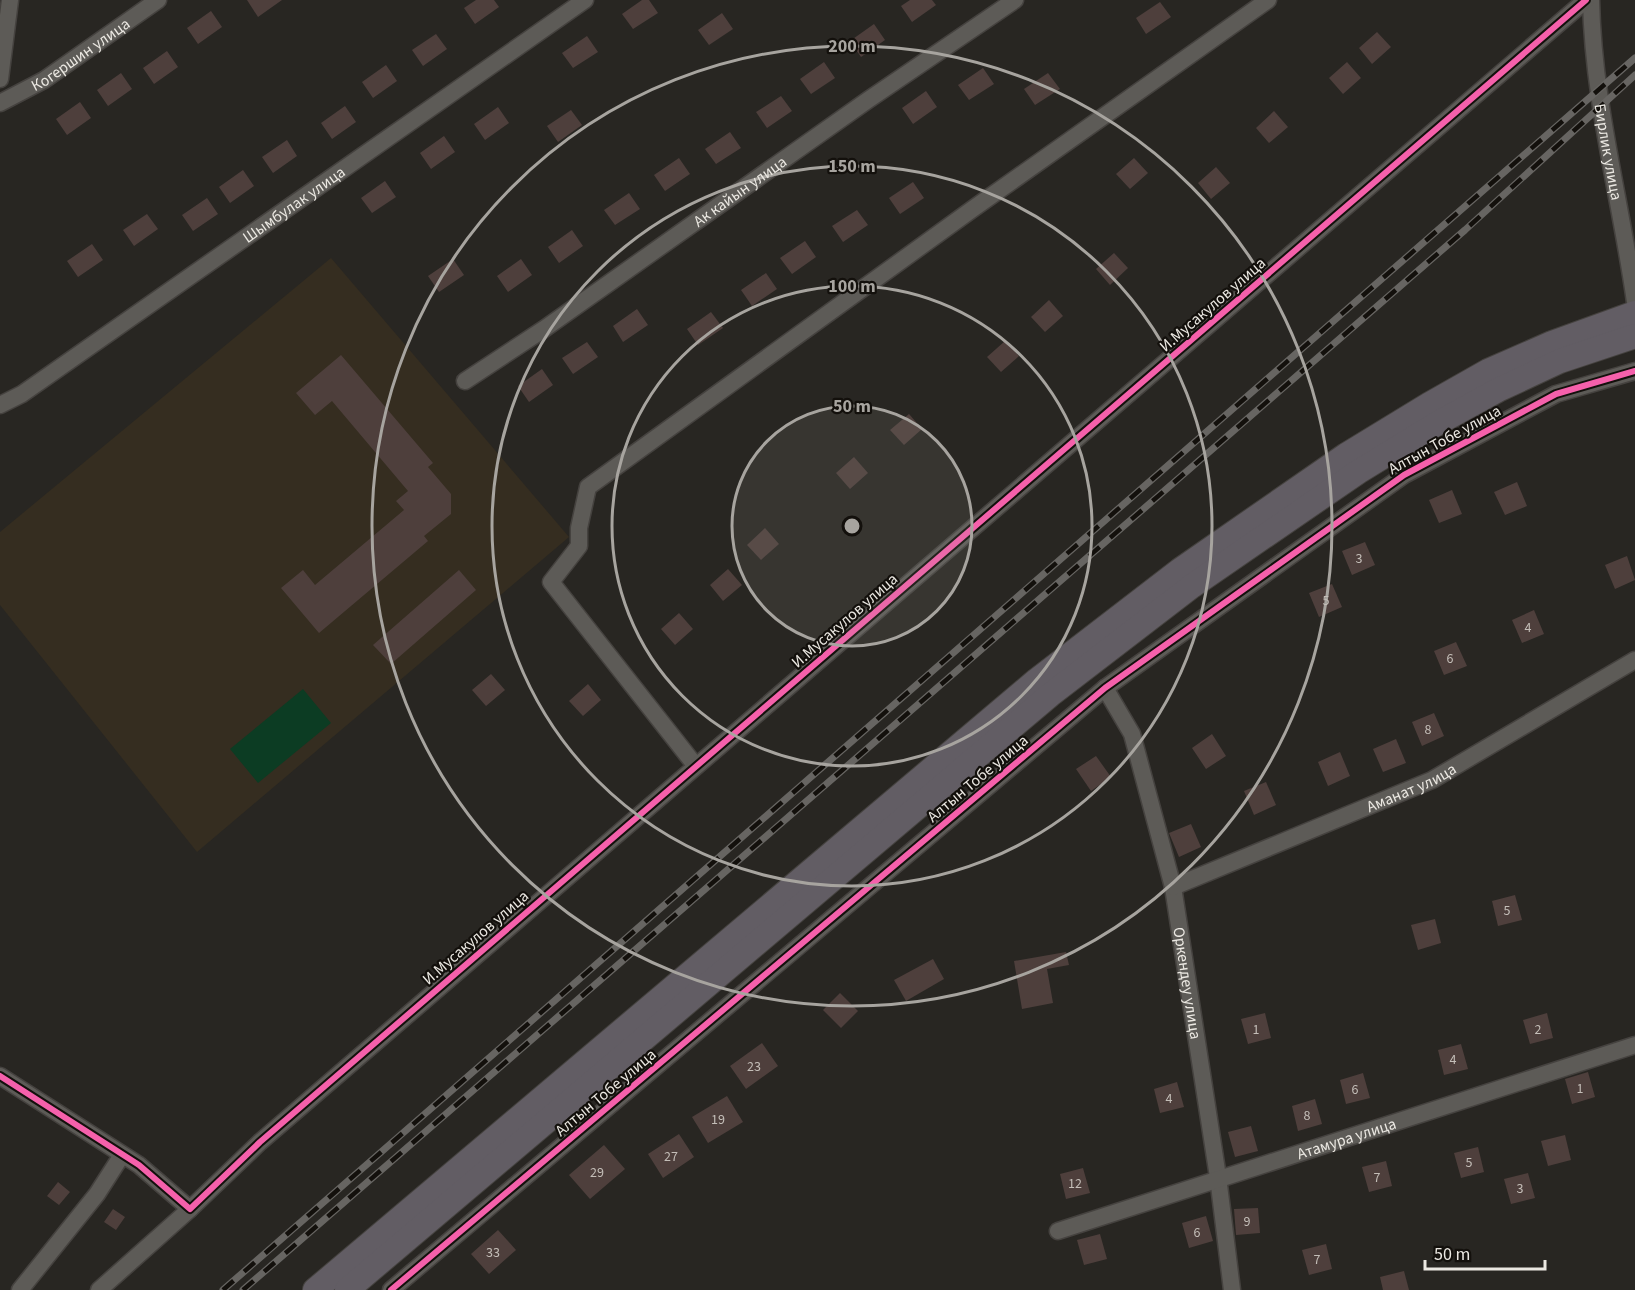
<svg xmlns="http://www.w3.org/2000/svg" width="1635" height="1290" font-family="'Source Sans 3',sans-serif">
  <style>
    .built { fill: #352d20 }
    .green { fill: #0c3c23 }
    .building { fill: #4e3f3c }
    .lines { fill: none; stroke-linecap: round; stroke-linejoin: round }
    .minor-casing { stroke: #45423f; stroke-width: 19 }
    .highway-casing { stroke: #45423f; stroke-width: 26 }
    .minor { stroke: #5d5b57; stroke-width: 16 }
    .highway { stroke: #625d64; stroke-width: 24 }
    .rail-casing { stroke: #676562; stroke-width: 7 }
    .rail { stroke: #13100c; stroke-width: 4.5; stroke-dasharray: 14; stroke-linecap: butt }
    .cycleway-casing { stroke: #13100c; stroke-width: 10 }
    .cycleway { stroke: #f560ab; stroke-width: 6 }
    .ring { fill: none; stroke: #a7a49f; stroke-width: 3 }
    .labels { text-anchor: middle; stroke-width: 4.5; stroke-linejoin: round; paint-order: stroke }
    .number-label { font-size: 14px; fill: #c4beb8 }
    .street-label { font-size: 16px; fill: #ebe8e2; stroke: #13100c }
    .centre { fill: #a7a49f; stroke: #13100c; stroke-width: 3 }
    .ring-label { font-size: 18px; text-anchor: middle; font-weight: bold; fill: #a7a49f; stroke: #13100c; stroke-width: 4.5; stroke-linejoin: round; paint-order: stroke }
  </style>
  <rect width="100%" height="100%" fill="#282622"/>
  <polygon class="built" points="331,258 569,537 197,852 0,605 0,532"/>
  <polygon class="green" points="303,689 331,723 258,783 230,749"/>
  <g class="building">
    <polygon points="247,0 282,0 258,17"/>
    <polygon points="476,0 494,0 499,7 475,24 464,8"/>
    <polygon points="642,0 649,0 658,13 633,29 622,14"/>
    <polygon points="910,0 932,0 936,5 912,22 901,6"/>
    <polygon points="1160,2 1171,17 1146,34 1136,18"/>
    <polygon points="211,11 222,27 198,44 187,28"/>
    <polygon points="722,13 733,29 709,45 698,30"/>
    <polygon points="874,24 885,40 861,57 850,41"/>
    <polygon points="1377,32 1391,47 1372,64 1359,48"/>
    <polygon points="436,34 447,49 423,66 412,50"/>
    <polygon points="587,36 598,52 573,68 562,53"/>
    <polygon points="167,51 178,67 154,84 143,68"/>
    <polygon points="824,62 835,78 811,94 800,79"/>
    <polygon points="1347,62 1361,78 1343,94 1329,78"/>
    <polygon points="386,65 397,81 373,98 362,82"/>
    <polygon points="983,68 994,84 969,100 958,85"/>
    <polygon points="121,73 132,89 108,106 97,90"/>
    <polygon points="1048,73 1060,89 1035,105 1024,89"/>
    <polygon points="926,91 937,107 913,124 902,108"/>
    <polygon points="781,96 792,111 767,128 756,112"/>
    <polygon points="80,102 91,118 67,135 56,119"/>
    <polygon points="345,106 356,122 332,139 321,123"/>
    <polygon points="498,107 509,123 485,140 474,124"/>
    <polygon points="571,110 582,125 558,142 547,126"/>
    <polygon points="1274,111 1288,127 1269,143 1256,128"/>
    <polygon points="730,132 741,148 716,164 705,149"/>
    <polygon points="444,136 455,152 431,169 420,153"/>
    <polygon points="287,140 297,156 273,173 262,157"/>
    <polygon points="679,158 690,174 665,191 654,175"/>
    <polygon points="1134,158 1148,173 1130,189 1116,174"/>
    <polygon points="1216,167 1230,183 1211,199 1198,183"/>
    <polygon points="243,170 254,186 230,203 219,187"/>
    <polygon points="385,181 396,197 372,213 361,198"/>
    <polygon points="913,182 924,198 900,214 889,198"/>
    <polygon points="629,193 640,209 615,225 604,210"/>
    <polygon points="207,198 218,214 193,231 182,215"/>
    <polygon points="857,210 868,225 843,242 832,226"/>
    <polygon points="147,214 158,229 134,246 123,230"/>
    <polygon points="572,230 583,246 559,263 548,247"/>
    <polygon points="805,241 816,257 792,274 780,258"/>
    <polygon points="92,244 103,260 78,277 67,261"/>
    <polygon points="1114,253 1128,268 1110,285 1096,269"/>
    <polygon points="453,259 464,275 439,292 428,276"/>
    <polygon points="521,259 532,275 508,292 497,276"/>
    <polygon points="766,273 777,289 752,306 741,290"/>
    <polygon points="1049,300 1063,316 1045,332 1031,317"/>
    <polygon points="637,309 648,325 623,342 613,326"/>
    <polygon points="711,312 723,328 698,345 687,329"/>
    <polygon points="1005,341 1019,356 1001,372 987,357"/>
    <polygon points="587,342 598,357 573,374 562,358"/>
    <polygon points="341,355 433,463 428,467 451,494 451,514 424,536 428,541 319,633 281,588 303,570 315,585 404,510 396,501 408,491 332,401 315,415 296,393"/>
    <polygon points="542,369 553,385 529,402 518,386"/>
    <polygon points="909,414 922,429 904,445 890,430"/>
    <polygon points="854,457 868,473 850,489 836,473"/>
    <polygon points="1517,482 1527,506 1505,515 1494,492"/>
    <polygon points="1452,490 1462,514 1439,523 1429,500"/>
    <polygon points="765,528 779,544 761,560 747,545"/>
    <polygon points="1365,542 1375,565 1352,575 1342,551"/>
    <polygon points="1627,556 1635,580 1615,589 1605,565"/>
    <polygon points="728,569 742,585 723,601 710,585"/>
    <polygon points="459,570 476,590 391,664 373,645"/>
    <polygon points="1332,584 1342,607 1319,617 1309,593"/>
    <polygon points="1534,610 1544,634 1522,643 1512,620"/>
    <polygon points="679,613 693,629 675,645 661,629"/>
    <polygon points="1456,642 1467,666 1444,675 1434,651"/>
    <polygon points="491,674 505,690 486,706 472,690"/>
    <polygon points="588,684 601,700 583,716 569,701"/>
    <polygon points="1434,713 1444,736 1422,746 1412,722"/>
    <polygon points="1212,734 1226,756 1206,769 1192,748"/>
    <polygon points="1396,739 1406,763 1383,772 1373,749"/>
    <polygon points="1340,752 1350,776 1328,786 1318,762"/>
    <polygon points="1096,756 1111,777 1091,791 1076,769"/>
    <polygon points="1266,782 1276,805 1254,815 1244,791"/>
    <polygon points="1191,824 1201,847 1179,857 1169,833"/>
    <polygon points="1515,895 1522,920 1498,926 1492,901"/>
    <polygon points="1435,919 1441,943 1418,950 1411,925"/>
    <polygon points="1066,952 1069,965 1047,969 1053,1003 1022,1009 1014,961"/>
    <polygon points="933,959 944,979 906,1001 894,980"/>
    <polygon points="840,993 858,1011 841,1028 823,1010"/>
    <polygon points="1265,1013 1271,1038 1248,1044 1241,1019"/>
    <polygon points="1547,1013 1553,1038 1530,1044 1523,1020"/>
    <polygon points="762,1043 778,1066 746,1089 730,1066"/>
    <polygon points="1461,1044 1468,1069 1444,1075 1438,1050"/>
    <polygon points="1588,1072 1595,1097 1572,1104 1565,1079"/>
    <polygon points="1363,1073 1370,1098 1346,1104 1340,1080"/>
    <polygon points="1177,1082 1184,1107 1160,1113 1154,1089"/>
    <polygon points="727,1096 743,1122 708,1143 692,1117"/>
    <polygon points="1315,1099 1322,1124 1298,1131 1292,1106"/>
    <polygon points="1251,1126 1258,1151 1235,1157 1228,1132"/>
    <polygon points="679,1134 694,1157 663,1178 648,1154"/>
    <polygon points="1565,1135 1571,1160 1548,1166 1541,1141"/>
    <polygon points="604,1145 625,1169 590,1199 569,1175"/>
    <polygon points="1478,1147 1484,1172 1461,1178 1454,1153"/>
    <polygon points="1386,1161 1392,1186 1369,1192 1362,1167"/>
    <polygon points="1083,1168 1090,1193 1066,1199 1060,1174"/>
    <polygon points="1528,1173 1535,1198 1511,1204 1504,1179"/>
    <polygon points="58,1182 70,1192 59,1205 47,1196"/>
    <polygon points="1258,1208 1260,1233 1236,1235 1234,1209"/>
    <polygon points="113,1209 125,1217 116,1230 104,1222"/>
    <polygon points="1206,1216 1213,1241 1189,1248 1182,1223"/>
    <polygon points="498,1230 516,1250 489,1274 471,1254"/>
    <polygon points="1100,1234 1107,1259 1084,1265 1077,1240"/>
    <polygon points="1326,1244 1332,1269 1309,1275 1302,1250"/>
    <polygon points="1404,1271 1409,1290 1383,1290 1380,1277"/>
  </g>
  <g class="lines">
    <defs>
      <g id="minor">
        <path id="s1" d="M 1591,0 C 1593,102 1621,201 1635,302"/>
        <polyline points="0,79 10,0"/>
        <path id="s2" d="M 0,103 L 44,80 L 158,0"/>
        <path id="s3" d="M 465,381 L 544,329 L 868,100 L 1015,0"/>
        <path id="s4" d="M 0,405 L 22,394 L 585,0"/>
        <path id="s5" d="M 1105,688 L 1132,734 L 1173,887 L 1218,1177 L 1232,1290"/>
        <polyline points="695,765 551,582 579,546 579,528 588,487 974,208 1268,0"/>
        <path id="s6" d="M 1173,887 L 1432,780 L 1635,660"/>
        <polyline points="0,1076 139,1165 190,1209 260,1142 1586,0"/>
        <path id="s7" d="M 1058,1231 L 1635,1045"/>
        <polyline points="20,1290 97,1194 122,1155"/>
        <polyline points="99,1290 190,1209"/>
        <polyline points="391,1290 1105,688 1404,475 1556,394 1635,371"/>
      </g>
      <g id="highway">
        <polyline points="315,1290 1037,680 1180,570 1346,455 1428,405 1488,371 1552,343 1635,313"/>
        <polyline points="347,1290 1050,695 1192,586 1358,472 1438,423 1498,390 1560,361 1635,336"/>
      </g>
    </defs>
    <use href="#minor" class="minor-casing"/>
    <use href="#highway" class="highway-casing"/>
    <use href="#minor" class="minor"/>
    <use href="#highway" class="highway"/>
    <defs>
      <g id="rail">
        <polyline points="223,1290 1635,58"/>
        <polyline points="243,1290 1465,230 1635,75"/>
      </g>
    </defs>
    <use href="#rail" class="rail-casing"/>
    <use href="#rail" class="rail"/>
    <defs>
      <g id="cycleway">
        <polyline points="0,1076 139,1165 190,1209 260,1142 1586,0"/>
        <polyline points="391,1290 1105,688 1404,475 1556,394 1635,371"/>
      </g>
    </defs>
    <use href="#cycleway" class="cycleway-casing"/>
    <use href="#cycleway" class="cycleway"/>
  </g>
  <circle cx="852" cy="526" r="120" fill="#a7a49f" fill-opacity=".12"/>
  <g class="ring">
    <circle cx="852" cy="526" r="120"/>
    <circle cx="852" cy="526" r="240"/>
    <circle cx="852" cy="526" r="360"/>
    <circle cx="852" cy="526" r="480"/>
  </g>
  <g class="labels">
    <g class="number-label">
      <text x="1359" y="563">3</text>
      <text x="1326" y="605">5</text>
      <text x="1528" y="632">4</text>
      <text x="1450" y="663">6</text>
      <text x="1428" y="734">8</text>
      <text x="1507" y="915">5</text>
      <text x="1256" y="1034">1</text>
      <text x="1538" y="1034">2</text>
      <text x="1453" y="1064">4</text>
      <text x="754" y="1071">23</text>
      <text x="1580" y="1093">1</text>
      <text x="1355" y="1094">6</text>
      <text x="1169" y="1103">4</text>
      <text x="1307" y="1120">8</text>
      <text x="718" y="1124">19</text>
      <text x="671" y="1161">27</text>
      <text x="1469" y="1167">5</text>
      <text x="597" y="1177">29</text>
      <text x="1377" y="1182">7</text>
      <text x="1075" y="1188">12</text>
      <text x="1520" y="1193">3</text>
      <text x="1247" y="1226">9</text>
      <text x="1197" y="1237">6</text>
      <text x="493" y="1257">33</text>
      <text x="1317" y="1264">7</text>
    </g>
    <g class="street-label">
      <text dy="6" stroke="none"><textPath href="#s2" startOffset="94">Когершин улица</textPath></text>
      <text dy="6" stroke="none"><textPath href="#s1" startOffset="153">Бирлик улица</textPath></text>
      <text dy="6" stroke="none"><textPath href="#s3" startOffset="334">Ак кайын улица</textPath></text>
      <text dy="6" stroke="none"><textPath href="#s4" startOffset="356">Шымбулак улица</textPath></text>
      <text transform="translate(1212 304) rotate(-41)" y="6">И.Мусакулов улица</text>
      <text transform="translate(1444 439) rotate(-29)" y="6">Алтын Тобе улица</text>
      <text transform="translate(844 620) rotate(-41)" y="6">И.Мусакулов улица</text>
      <text transform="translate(977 778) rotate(-40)" y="6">Алтын Тобе улица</text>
      <text dy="6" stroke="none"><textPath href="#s6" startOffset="258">Аманат улица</textPath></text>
      <text transform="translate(475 937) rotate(-41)" y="6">И.Мусакулов улица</text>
      <text dy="6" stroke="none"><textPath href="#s5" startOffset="309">Оркендеу улица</textPath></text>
      <text transform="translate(605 1092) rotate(-40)" y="6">Алтын Тобе улица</text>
      <text dy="6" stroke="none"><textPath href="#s7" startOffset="303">Атамура улица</textPath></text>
    </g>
  </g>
  <circle cx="852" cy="526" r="9" class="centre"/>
  <g class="ring-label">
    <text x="852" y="52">200 m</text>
    <text x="852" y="172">150 m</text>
    <text x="852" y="292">100 m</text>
    <text x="852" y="412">50 m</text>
  </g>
  <path d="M1425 1260v9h120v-9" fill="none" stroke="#ebe8e2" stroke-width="3"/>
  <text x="1434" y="1260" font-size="18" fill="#ebe8e2" stroke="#13100c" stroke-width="4.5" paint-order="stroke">50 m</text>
</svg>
